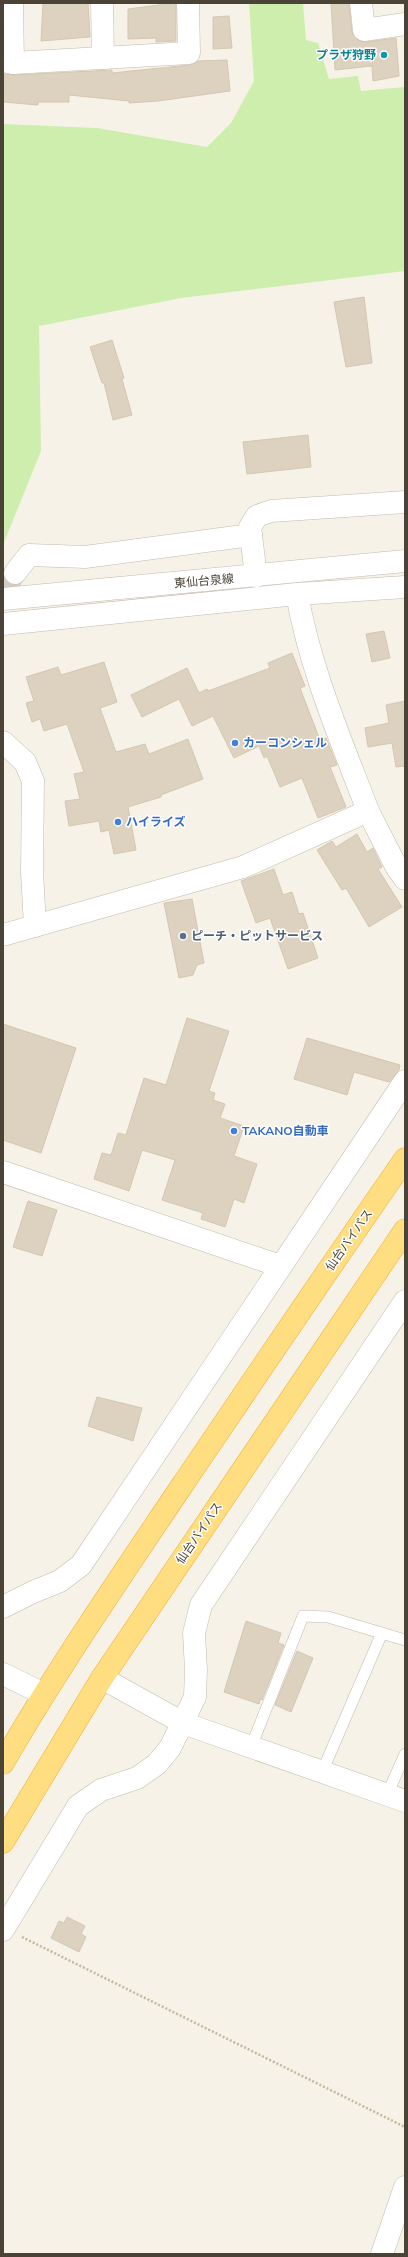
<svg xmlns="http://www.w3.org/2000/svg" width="408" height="2257" font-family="Mulish,'Noto Sans JP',sans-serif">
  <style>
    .green { fill: #ceeead }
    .building { fill: #dcd2bf; stroke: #d5c7af }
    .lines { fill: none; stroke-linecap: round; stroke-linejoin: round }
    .minor-tunnel { stroke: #d4cfc4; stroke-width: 22; stroke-dasharray: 22 11; stroke-linecap: butt }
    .service-casing { stroke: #c3bbaa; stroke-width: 12 }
    .minor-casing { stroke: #c3bbaa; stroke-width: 23 }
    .tertiary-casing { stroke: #c3bbaa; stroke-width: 23 }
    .trunk-casing { stroke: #f0af29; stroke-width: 23 }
    .path { stroke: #c6b899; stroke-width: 2.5; stroke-dasharray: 2 2; stroke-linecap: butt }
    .service { stroke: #fff; stroke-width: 11 }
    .minor { stroke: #fff; stroke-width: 22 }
    .tertiary { stroke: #fff; stroke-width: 22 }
    .trunk { stroke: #ffdd81; stroke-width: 22 }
    .culture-dot { fill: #0f9aa8; stroke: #fff; stroke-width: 1.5 }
    .shop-dot { fill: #3f7fe0; stroke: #fff; stroke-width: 1.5 }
    .service-dot { fill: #5c6f8a; stroke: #fff; stroke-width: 1.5 }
    .labels { text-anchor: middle; stroke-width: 3; stroke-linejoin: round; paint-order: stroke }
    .culture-label { font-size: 12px; font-weight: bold; fill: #0d838f; stroke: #fff; text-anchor: end }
    .street-label { font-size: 12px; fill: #4b4336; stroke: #fff }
    .shop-label { font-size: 12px; font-weight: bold; fill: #366cbe; stroke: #fff; text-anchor: start }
    .service-label { font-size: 12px; font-weight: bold; fill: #4e5e75; stroke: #fff; text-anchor: start }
  </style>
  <rect width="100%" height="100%" fill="#f6f2e8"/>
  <polygon class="green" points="249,3 303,3 306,40 318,43 329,79 358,76 361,91 405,87 405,271 181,298 39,326 41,451 3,545 3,124 97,128 207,147 231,123 254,81"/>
  <g class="building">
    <polygon points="43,3 88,3 90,37 41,41"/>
    <polygon points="159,3 176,3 176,41 156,42 156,38 128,39 128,9 159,5"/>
    <polygon points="331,3 349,3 352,32 359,41 366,42 396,38 399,76 373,81 372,66 335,70"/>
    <polygon points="229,16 232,48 213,49 213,17"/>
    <polygon points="227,60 230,91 158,101 129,103 129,101 69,95 69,102 38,102 38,105 3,102 3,74 14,75 112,70 112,73 190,65 198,61"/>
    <polygon points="364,297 372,363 346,367 334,302"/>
    <polygon points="112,340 124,378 122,379 132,415 113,420 104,383 102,383 90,347"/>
    <polygon points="308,435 311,467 247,474 243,442"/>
    <polygon points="384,631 390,658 372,662 366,634"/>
    <polygon points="292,653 305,686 300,688 320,740 326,738 337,765 330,767 346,807 318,818 302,778 280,787 267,756 264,758 259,746 234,758 213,716 192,726 179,699 142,717 131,695 187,668 199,693 207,689 208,691 270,668 268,663"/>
    <polygon points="104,662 117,702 100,708 116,752 145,744 149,754 188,739 203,779 161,795 161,797 128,807 136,850 114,854 109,830 101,832 99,821 69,826 65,801 80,799 74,774 84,772 67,724 44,731 40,719 32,722 26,703 34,701 26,677 58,667 61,675"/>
    <polygon points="405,701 405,766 396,767 392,743 368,747 365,728 389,723 386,705"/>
    <polygon points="357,834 367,852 373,848 382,867 378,869 402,907 369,927 346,888 342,890 317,850 332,841 336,847"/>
    <polygon points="274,869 283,895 292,892 299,914 303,913 318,958 288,969 270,918 256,923 241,881"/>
    <polygon points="192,899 204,963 197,965 193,975 179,978 164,903"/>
    <polygon points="187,1018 229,1031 209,1091 215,1093 213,1100 225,1104 220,1118 244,1126 234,1156 257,1164 244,1203 234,1199 225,1227 201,1219 203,1213 162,1200 175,1160 142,1150 129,1191 94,1179 102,1153 111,1155 118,1133 126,1135 144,1078 166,1085"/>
    <polygon points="3,1024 76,1048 41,1153 3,1140"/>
    <polygon points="307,1038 400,1065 399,1070 389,1082 354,1072 347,1095 294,1079"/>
    <polygon points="28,1201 57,1210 42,1256 13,1247"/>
    <polygon points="97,1397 142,1408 133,1441 88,1426"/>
    <polygon points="246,1621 281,1633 278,1643 284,1645 262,1700 260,1699 259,1704 224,1692"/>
    <polygon points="297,1651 313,1658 291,1712 275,1705"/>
    <polygon points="67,1917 85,1926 81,1934 86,1937 79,1952 51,1938 59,1921 64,1923"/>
  </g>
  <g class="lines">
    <polyline class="minor-tunnel" points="3,593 15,573"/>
    <defs>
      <g id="service">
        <polyline points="251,1747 303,1616 328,1617 405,1640"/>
        <polyline points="322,1772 382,1633"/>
        <polyline points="387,1795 405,1754"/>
      </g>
      <g id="minor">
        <polyline points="102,3 103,58"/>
        <polyline points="361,3 364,30 405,24"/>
        <polyline points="3,61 13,63 12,3"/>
        <polyline points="13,63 189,53 188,3"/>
        <polyline points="15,573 29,555 85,557 251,535"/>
        <polyline points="256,576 250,527 257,516 271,511 405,502"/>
        <polyline points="3,742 25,762 33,781 32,872 35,926"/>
        <polyline points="368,811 397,868 405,879"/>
        <path d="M 3,935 L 243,867 L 368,811 C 341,740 310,669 297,594"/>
        <polyline points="3,1172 280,1266"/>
        <polyline points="3,1607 33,1592 60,1581 81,1565 405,1081"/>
        <polyline points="3,1674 44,1694"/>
        <polyline points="102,1678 183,1723 405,1801"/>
        <polyline points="3,1930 78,1806 101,1790 137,1778 157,1764 170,1748 195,1697 196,1670 194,1633 201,1605 405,1301"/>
      </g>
      <g id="tertiary">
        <polyline points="3,599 405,561"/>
        <polyline points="3,624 297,594 405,587"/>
        <polyline points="382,2254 405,2187"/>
      </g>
      <g id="trunk">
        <path d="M 3,1763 C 58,1668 120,1578 181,1487 C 255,1378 329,1268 405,1159"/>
        <polyline points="3,1842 102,1678 405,1230"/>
      </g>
    </defs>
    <use href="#service" class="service-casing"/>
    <use href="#minor" class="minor-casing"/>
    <use href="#tertiary" class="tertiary-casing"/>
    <use href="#trunk" class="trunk-casing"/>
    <polyline class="path" points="22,1937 405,2127"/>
    <use href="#service" class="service"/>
    <use href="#minor" class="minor"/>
    <use href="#tertiary" class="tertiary"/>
    <use href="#trunk" class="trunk"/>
  </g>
  <circle class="culture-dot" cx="384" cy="55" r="4"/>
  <g class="shop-dot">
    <circle cx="235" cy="743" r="4"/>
    <circle cx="118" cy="822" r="4"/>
    <circle cx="234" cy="1131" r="4"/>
  </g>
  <circle class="service-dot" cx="183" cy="936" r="4"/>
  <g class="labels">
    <g class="culture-label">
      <text x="376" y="59">プラザ狩野</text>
    </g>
    <g class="street-label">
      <text transform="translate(204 581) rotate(-5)" y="4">東仙台泉線</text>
      <text transform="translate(349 1240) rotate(-55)" y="4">仙台バイパス</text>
      <text transform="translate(199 1533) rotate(-56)" y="4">仙台バイパス</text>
    </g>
    <g class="shop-label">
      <text x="243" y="747">カーコンシェル</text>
      <text x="126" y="826">ハイライズ</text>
      <text x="242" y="1135">TAKANO自動車</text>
    </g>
    <g class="service-label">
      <text x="191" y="940">ピーチ・ピットサービス</text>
    </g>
  </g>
  <rect width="408" height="2257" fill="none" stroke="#4b4336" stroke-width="8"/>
</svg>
